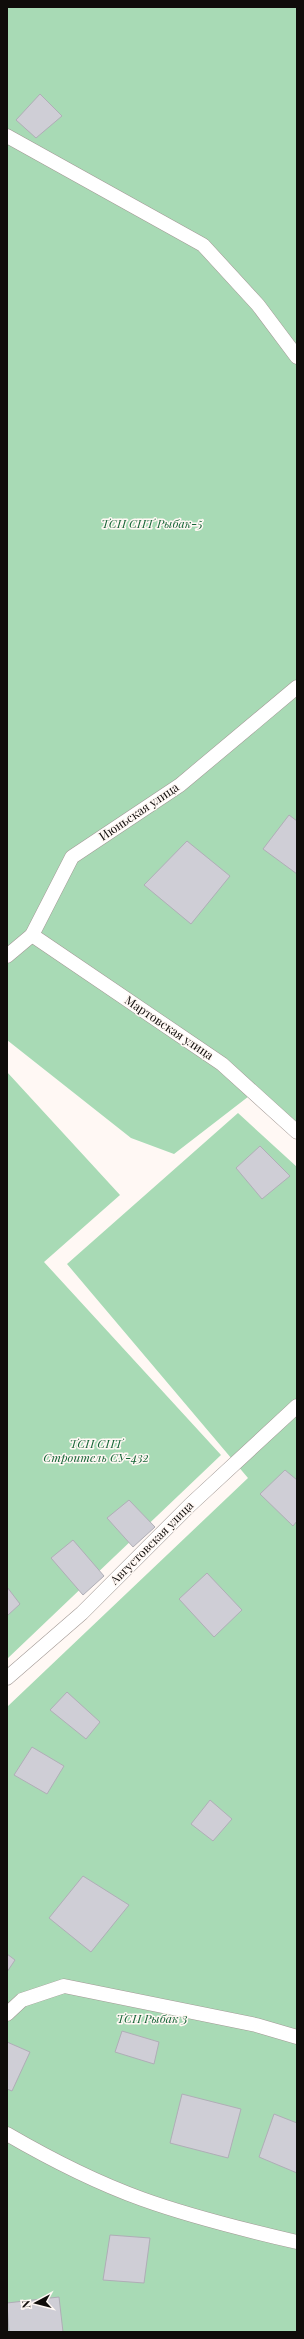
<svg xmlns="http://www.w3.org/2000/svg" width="304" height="2339" font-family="'Playfair Display',serif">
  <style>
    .green { fill: #a8dab5 }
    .building { fill: #cfced6; stroke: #afaeb6 }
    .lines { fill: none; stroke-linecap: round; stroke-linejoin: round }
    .lane-casing { stroke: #a39a96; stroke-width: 15 }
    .lane { stroke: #fff; stroke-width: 14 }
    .labels { text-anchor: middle; stroke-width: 3; stroke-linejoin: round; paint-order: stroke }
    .park-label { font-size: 12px; font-style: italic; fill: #176537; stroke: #fff8f4 }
    .street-label { font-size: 12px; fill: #0f0c0a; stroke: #fff8f4 }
  </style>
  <rect width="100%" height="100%" fill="#fff8f4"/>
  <g class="green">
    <polygon points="7,7 297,7 297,1128 253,1093 174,1154 131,1138 7,1040"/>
    <polygon points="7,1072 120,1195 44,1262 221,1455 7,1659"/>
    <polygon points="238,1113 297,1167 297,2332 7,2332 7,1707 248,1478 67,1264"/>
  </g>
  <g class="building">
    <polygon points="40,94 62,116 36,138 16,120"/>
    <polygon points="289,815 297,821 297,874 263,849"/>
    <polygon points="187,841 230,876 191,924 144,885"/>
    <polygon points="260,1146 290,1176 262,1199 236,1168"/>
    <polygon points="285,1470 297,1480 297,1521 293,1526 260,1494"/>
    <polygon points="129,1500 155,1527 133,1547 107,1518"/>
    <polygon points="73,1540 104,1576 83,1595 51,1558"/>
    <polygon points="207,1573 242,1610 214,1637 179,1599"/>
    <polygon points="7,1587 20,1604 7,1616"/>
    <polygon points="67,1692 100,1722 86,1739 50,1710"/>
    <polygon points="32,1747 64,1766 47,1794 14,1775"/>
    <polygon points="210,1800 232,1819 213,1841 191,1824"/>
    <polygon points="83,1876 129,1905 91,1952 49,1918"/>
    <polygon points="7,1954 15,1960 7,1972"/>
    <polygon points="122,2031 159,2042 154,2064 115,2052"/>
    <polygon points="7,2042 30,2052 12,2091 7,2089"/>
    <polygon points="182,2094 241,2109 228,2158 170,2143"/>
    <polygon points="274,2114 297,2123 297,2173 259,2157"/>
    <polygon points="110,2235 150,2238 144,2283 103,2280"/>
    <polygon points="59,2297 63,2332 9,2332 7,2303"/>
  </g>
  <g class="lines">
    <defs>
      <g id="lane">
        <polyline points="7,136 203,245 258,305 297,357"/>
        <polyline points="32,935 222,1064 297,1132"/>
        <polyline points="7,956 32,935 72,857 180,785 297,687"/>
        <polyline points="7,1678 82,1613 190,1505 297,1406"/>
        <polyline points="7,2014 22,2000 64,1986 256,2025 297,2037"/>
        <path d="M 7,2134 C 50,2159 95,2182 142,2199 C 192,2217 245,2230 297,2242"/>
      </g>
    </defs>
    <use href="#lane" class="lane-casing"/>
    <use href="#lane" class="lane"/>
  </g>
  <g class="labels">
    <g class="park-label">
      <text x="152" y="528">ТСН СНТ Рыбак-5</text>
      <text x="96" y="1448">ТСН СНТ<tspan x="96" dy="14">Строитель СУ-432</tspan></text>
      <text x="152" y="2023">ТСН Рыбак 3</text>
    </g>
    <g class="street-label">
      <text transform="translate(139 812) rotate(-34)" y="4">Июньская улица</text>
      <text transform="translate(169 1028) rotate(34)" y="4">Мартовская улица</text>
      <text transform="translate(152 1543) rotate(-45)" y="4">Августовская улица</text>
    </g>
  </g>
  <rect width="304" height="2339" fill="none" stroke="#0f0c0a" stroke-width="16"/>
  <g transform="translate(36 2303) rotate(263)" stroke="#fff8f4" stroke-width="3" paint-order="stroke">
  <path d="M0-3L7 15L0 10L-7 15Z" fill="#0f0c0a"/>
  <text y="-6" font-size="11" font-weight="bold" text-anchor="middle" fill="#0f0c0a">N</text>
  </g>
</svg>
